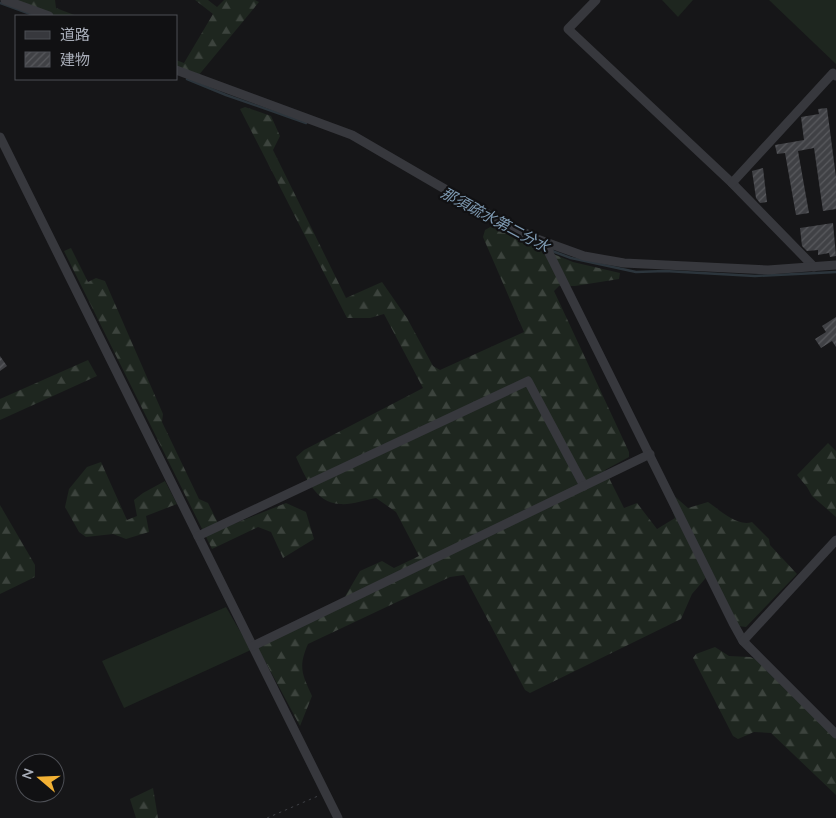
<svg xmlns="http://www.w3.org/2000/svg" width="836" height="818" font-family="Quicksand,'Noto Sans JP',sans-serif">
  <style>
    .grass { fill: #1e261f }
    .forest { fill: url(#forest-firs) }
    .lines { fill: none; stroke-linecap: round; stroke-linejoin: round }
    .stream { stroke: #2c353c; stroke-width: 2.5 }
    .building { fill: url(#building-hatch) }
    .path { stroke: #3d3f44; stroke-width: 1; stroke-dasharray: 2.5 4; stroke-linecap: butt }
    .minor { stroke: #37383d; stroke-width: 9 }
    .labels { text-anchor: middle; stroke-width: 4.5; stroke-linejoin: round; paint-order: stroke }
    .water-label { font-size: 15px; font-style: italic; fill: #7f9bb3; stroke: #111113 }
  </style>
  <defs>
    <pattern id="forest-firs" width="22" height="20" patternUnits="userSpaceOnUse" patternTransform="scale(1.25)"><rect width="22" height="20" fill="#1e261f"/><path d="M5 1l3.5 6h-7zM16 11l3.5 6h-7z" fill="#3c433d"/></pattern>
    <pattern id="building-hatch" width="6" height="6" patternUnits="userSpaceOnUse" patternTransform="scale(1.25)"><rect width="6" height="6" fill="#404145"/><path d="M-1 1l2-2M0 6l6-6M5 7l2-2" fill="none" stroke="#595a5e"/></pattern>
  </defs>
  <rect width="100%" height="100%" fill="#161618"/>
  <g class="grass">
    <polygon points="662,0 693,0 678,17"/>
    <polygon points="769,0 836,0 836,64"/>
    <polygon points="226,607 251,650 124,708 102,661"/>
  </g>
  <g class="forest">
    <polygon points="12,0 55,0 56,8 77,16 56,16"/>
    <polygon points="195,0 208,0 217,7 224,0 255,0 259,2 198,76 176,67 176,60 184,63 213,14"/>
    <path d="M 245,107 L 271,116 L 280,136 L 273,150 L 346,298 L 382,282 L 407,318 L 433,366 L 440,370 L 524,332 L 483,237 L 485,230 L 492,226 L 521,241 L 573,262 L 620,273 L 619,279 L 575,286 L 559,286 L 554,291 L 629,452 L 629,457 L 605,470 L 624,508 L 637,503 L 657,529 L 675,518 L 668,499 L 672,494 L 688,508 L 708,502 C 720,510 737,527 752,522 L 769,539 L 770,545 L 797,574 L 746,627 L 738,626 L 710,573 L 692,594 L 681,619 L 530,693 L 525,690 L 464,575 L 450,577 L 308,644 C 298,667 302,674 312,696 L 300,726 L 258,648 L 343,600 L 360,571 L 382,561 L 394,568 L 419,556 L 396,512 L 376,498 C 365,500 351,505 340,504 C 315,503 305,476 296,457 L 304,450 L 423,388 L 384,314 L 370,318 L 347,318 L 240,109 Z"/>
    <polygon points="71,248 88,282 96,278 105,281 163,414 162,422 199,499 208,503 221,529 286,503 306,512 314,539 283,558 271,532 258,527 212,549 64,251"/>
    <polygon points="88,360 97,376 0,420 0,399"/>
    <polygon points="828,443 836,451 836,517 812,496 807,487 797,475"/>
    <polygon points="101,462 127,520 137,516 134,500 143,493 165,481 177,504 146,516 149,532 126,539 113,534 86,537 79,532 65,507 69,489 87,467"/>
    <polygon points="0,505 35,565 35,577 0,594"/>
    <polygon points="715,647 729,656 750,657 758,660 836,738 836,795 771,733 754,732 738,739 733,736 693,658 696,654"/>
    <polygon points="153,788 158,818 136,818 130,799"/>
  </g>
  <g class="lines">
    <g class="stream">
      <polyline points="0,3 36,16"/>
      <polyline points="187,79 226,95 306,123"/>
      <polyline points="492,221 524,238 547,249"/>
      <polyline points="552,251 571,258 636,272 665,271 755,276 836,272"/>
    </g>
  </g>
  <g class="building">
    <polygon points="827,108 836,177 836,209 823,211 814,148 798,151 809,213 796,215 785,153 777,154 775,145 804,140 801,117 819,114 818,109"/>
    <polygon points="763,168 767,202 760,203 756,198 752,171"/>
    <polygon points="833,223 836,256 830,257 829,253 818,255 818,250 807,251 802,246 800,228"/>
    <polygon points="836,317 836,347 832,341 821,348 815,339 826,332 822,326"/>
    <polygon points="0,356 7,366 0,371"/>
  </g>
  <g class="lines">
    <polyline class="path" points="267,818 318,796"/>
    <g class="minor">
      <polyline points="5,0 49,16"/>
      <polyline points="596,0 568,29 732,183 814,267"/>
      <polyline points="176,70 352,135 486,213 537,239 584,256 624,263 768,270 836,265"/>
      <polyline points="0,137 338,818"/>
      <polyline points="732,183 833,73 836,76"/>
      <polyline points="549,244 549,253 733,623 743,641 836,734"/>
      <polyline points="198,536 528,381 584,486"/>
      <polyline points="743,641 836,540"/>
      <polyline points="253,646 650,454"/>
    </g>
  </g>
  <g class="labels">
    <g class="water-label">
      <text transform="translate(495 220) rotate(28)" y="5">那須疏水第二分水</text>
    </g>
  </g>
  <rect x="15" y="15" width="162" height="65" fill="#111113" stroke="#4d4f55"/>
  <rect x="25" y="31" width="25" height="8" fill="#37383d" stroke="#4d4f55"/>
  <text x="60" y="40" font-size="15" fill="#a8adb8">道路</text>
  <rect x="25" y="52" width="25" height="15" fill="url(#building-hatch)" stroke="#4d4f55"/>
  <text x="60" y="65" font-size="15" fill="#a8adb8">建物</text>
  <g transform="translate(40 778) rotate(289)"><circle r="24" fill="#111113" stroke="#4d4f55"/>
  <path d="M0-4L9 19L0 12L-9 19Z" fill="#f2b134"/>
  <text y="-8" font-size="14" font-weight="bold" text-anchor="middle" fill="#a8adb8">N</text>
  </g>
</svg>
